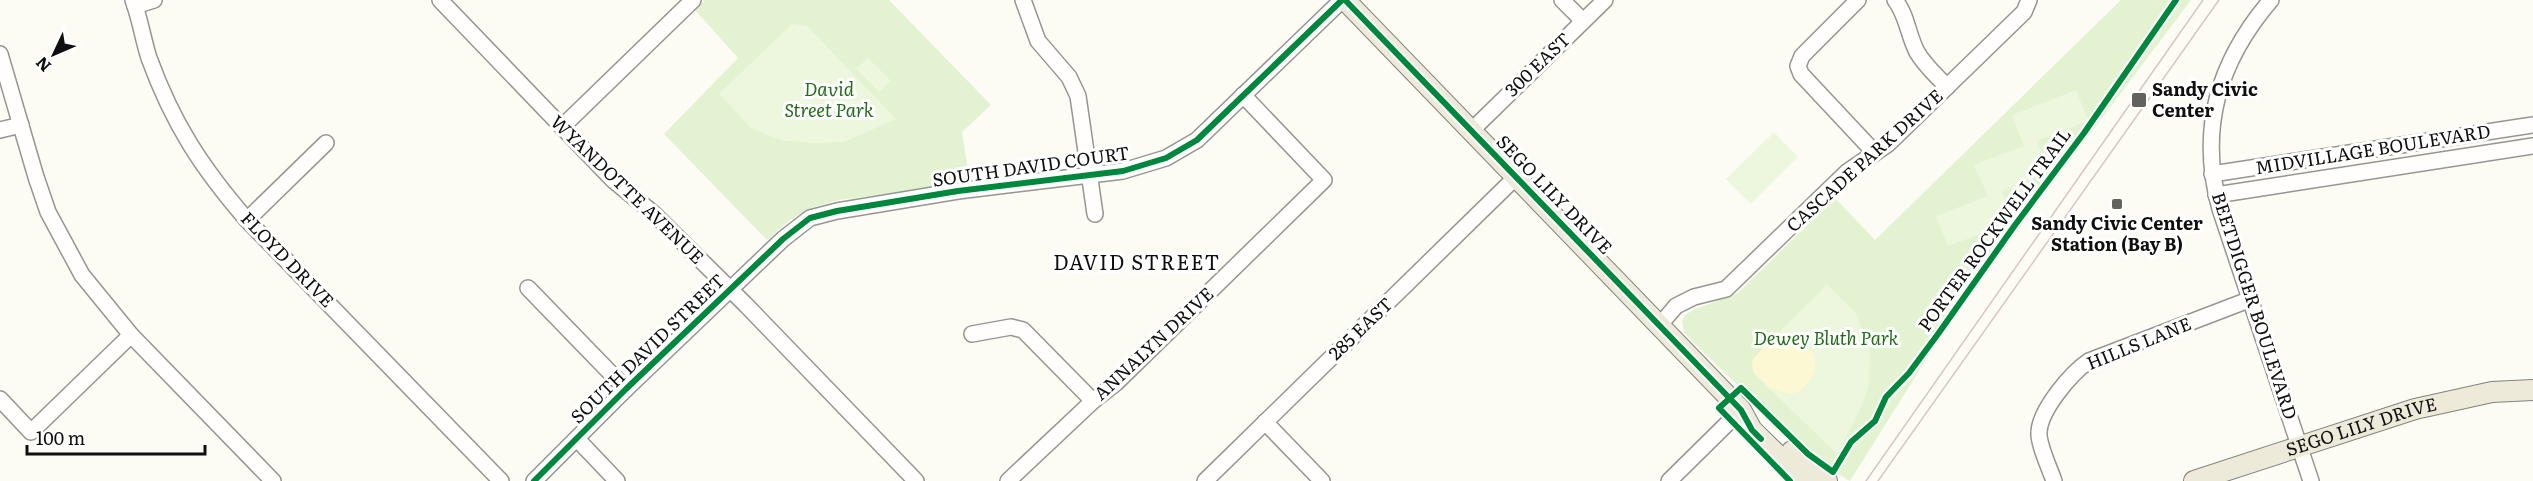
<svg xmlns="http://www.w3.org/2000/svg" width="2533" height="481" font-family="Literata,serif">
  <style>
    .green { fill: #e3f3d2 }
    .sand { fill: #fdf8d4 }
    .pitch { fill: #edf7dd }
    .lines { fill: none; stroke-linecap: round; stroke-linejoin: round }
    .minor-casing { stroke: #969592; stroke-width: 18 }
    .major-casing { stroke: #83837f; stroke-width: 22 }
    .minor { stroke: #fffefd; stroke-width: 15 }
    .major { stroke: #eeead9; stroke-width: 20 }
    .tram { stroke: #d9c5c4; stroke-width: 1.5 }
    .cycleway-casing { stroke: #fff; stroke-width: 10 }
    .cycleway { stroke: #00873e; stroke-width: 6 }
    .poi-dot { fill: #62625f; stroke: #fff; stroke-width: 2 }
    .labels { text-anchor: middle; stroke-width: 6; stroke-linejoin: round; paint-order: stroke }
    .street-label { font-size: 18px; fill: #0f0f0f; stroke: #fff }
    .park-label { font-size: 18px; font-style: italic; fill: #236c1a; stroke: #fff }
    .poi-label { font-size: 18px; font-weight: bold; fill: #0f0f0f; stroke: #fff; text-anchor: start }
    .neighbourhood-label { font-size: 20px; letter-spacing: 1.5px; fill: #0f0f0f; stroke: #fff }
  </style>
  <rect width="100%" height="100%" fill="#fcfbf4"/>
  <g class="green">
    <polygon points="705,0 889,0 991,105 962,132 970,183 839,200 814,207 791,219 767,240 664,134 738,58 695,10"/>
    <polygon points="2121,0 2191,0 1956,312 1850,481 1816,462 1690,339 1684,332 1682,322 1685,315 1693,310 1738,293 1835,198 1875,240"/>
  </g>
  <path class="sand" d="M 1793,337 C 1826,348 1821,384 1791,395 L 1769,388 L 1753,372 L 1752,360 L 1769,342 Z"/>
  <g class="pitch">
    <polygon points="792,24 807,26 896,119 844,142 813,143 781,140 751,128 719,94"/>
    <polygon points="868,58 891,81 879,92 856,69"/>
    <polygon points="2076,90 2088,121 2037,141 2049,172 2002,191 2013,222 1948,246 1936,216 1988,196 1974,165 2024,146 2012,115"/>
    <polygon points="1774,132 1798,157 1751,204 1726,179"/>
    <path d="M 1827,285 L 1855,312 L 1870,348 L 1869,385 L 1862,405 L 1837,454 L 1769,388 L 1791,395 C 1836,378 1813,324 1769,342 Z"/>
  </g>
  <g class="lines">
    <defs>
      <g id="minor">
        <path d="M 133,0 C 140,19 143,39 149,58 C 173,124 202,168 247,220 L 501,481"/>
        <polyline points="440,0 613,180 653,213 745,304 916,481"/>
        <polyline points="1023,0 1038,41 1069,77 1078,96 1095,214"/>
        <polyline points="1562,0 1583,21"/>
        <polyline points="1858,0 1802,56 1798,66 1801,74 1875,153"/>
        <path d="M 1895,0 C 1907,15 1908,35 1917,52 C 1925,66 1937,76 1947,87"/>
        <path d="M 2271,0 C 2218,62 2198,129 2220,209 L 2311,481"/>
        <polyline points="135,6 154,0"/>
        <polyline points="0,54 36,177 48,212 82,275 131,335 273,481"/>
        <polyline points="562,127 693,0"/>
        <polyline points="0,130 21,125"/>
        <polyline points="1471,131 1605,0"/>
        <polyline points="2212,174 2533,125"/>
        <polyline points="2216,195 2533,146"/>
        <polyline points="247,220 326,143"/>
        <polyline points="528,288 626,389"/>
        <polyline points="1659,326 1676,306 1694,297 1726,289 1847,172 1888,144 2024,12 2029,0"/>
        <polyline points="972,334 1011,327 1023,330 1093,401"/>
        <polyline points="0,399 31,432 131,335"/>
        <polyline points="1265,422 1322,481"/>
        <polyline points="577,439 617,481"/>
        <polyline points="534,481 626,389 783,239 810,218 837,211 958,191 1123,171 1166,158 1197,140 1342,0"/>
        <polyline points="1008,481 1093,401 1116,383 1324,180 1243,95"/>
        <polyline points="1205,481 1516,177"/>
        <polyline points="1669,481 1741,410"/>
        <path d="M 2054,481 C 2050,469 2038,444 2039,432 C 2040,410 2071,373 2089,361 L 2251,299"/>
      </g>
      <g id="major">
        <polyline points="1345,0 1741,410 1752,430 1804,481"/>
        <polyline points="1792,451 1827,481"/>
        <path id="s1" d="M 2194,481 L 2415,409 L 2492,392 L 2533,390"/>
      </g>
    </defs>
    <use href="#minor" class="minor-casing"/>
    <use href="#major" class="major-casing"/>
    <use href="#minor" class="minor"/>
    <use href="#major" class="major"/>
    <g class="tram">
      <polyline points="1866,481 2203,0"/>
      <polyline points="1878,481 2219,0"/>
    </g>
    <defs>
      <g id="cycleway">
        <polyline points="1345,0 1741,410 1752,430 1761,439"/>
        <polyline points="534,481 626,389 783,239 810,218 837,211 958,191 1123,171 1166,158 1197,140 1342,0"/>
        <polyline points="1790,481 1719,408 1741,388 1808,454 1833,472 1851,442 1875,421 1886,397 1909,373 1938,334 2015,225 2084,133 2176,0"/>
      </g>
    </defs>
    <use href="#cycleway" class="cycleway-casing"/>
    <use href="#cycleway" class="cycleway"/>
  </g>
  <g class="poi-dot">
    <rect x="2131" y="92" width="16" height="16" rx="3"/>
    <rect x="2111" y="198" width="12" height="12" rx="3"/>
  </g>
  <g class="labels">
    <g class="street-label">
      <text transform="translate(1538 65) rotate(-44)" y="6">300 EAST</text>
      <text transform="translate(2373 150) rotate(-9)" y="6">MIDVILLAGE BOULEVARD</text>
      <text transform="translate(1865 161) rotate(-42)" y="6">CASCADE PARK DRIVE</text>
      <text transform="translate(1031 167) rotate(-8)" y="6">SOUTH DAVID COURT</text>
      <text transform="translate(627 190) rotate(44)" y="6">WYANDOTTE AVENUE</text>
      <text transform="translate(1554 195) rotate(46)" y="6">SEGO LILY DRIVE</text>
      <text transform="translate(1995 230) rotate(-54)" y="6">PORTER ROCKWELL TRAIL</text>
      <text transform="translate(287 260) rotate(46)" y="6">FLOYD DRIVE</text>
      <text transform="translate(2254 306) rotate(72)" y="6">BEETDIGGER BOULEVARD</text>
      <text transform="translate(1361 329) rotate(-44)" y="6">285 EAST</text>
      <text transform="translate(1154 344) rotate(-43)" y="6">ANNALYN DRIVE</text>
      <text transform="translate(2139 344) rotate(-22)" y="6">HILLS LANE</text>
      <text transform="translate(648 349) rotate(-44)" y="6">SOUTH DAVID STREET</text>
      <text dy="6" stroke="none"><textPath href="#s1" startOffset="176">SEGO LILY DRIVE</textPath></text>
    </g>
    <g class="park-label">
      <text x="829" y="96">David<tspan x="829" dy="21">Street Park</tspan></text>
      <text x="1826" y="345">Dewey Bluth Park</text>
    </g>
    <g class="poi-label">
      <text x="2152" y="96">Sandy Civic<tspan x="2152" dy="21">Center</tspan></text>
      <text x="2117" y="230" text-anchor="middle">Sandy Civic Center<tspan x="2117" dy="21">Station (Bay B)</tspan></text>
    </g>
    <g class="neighbourhood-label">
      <text x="1137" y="270">DAVID STREET</text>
    </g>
  </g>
  <g transform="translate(54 54) rotate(226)" stroke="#ffffff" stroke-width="4.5" paint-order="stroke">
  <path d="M0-4.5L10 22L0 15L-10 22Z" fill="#0f0f0f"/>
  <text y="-9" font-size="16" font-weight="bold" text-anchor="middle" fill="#0f0f0f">N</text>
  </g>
  <path d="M27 445v9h178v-9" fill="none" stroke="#0f0f0f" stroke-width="3"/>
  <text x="36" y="445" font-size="18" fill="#0f0f0f" stroke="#ffffff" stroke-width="4.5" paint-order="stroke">100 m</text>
</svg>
